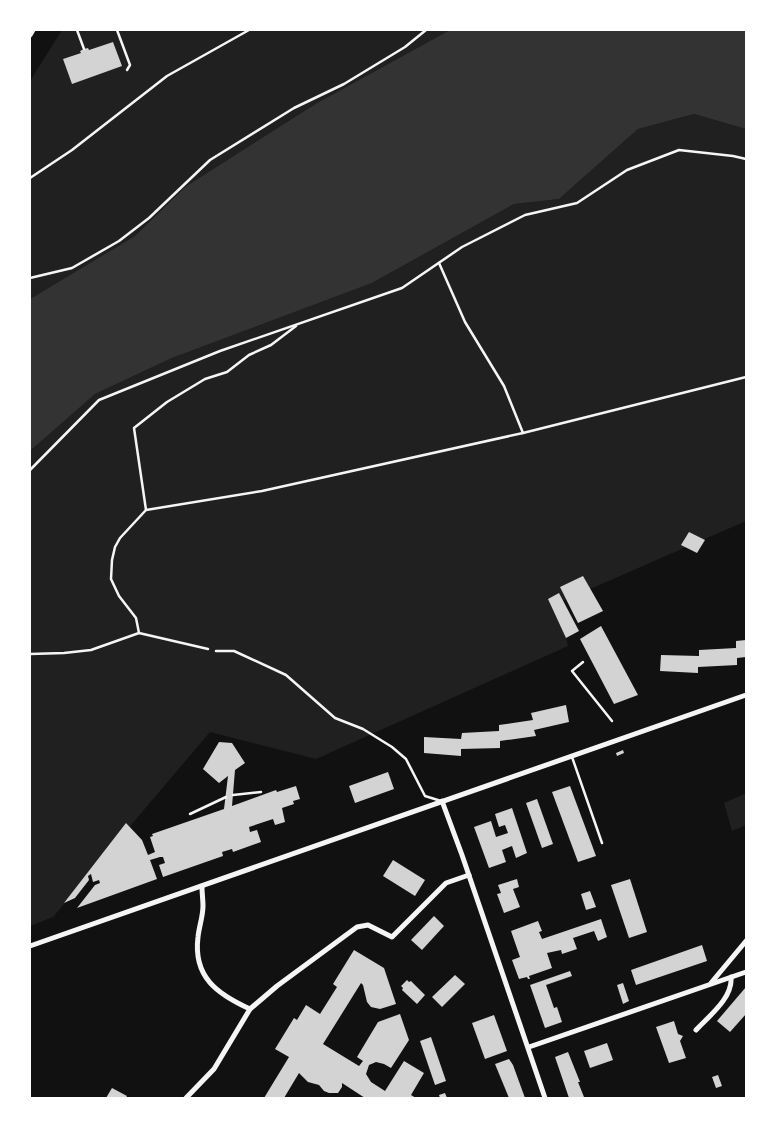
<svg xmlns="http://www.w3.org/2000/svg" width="776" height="1128" font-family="'Public Sans',sans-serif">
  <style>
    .green { fill: #202020; fill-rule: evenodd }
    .water { fill: #333 }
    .building { fill: #d3d3d3 }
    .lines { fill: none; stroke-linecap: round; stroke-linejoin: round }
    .path { stroke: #f5f5f5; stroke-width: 2.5 }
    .service { stroke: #f5f5f5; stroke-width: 2.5 }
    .minor { stroke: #f5f5f5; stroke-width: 5 }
  </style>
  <rect width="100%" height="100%" fill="#111"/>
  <g class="green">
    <path d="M 62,30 L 450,30 L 317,103 L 185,187 L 135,236 L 30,299 L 30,81 ZM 113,42 L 122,66 L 63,59 L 81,53 L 80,51 L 89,50 Z"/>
    <polygon points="694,114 746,129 746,521 558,603 568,646 316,759 210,732 53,917 30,926 30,451 95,394 172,358 372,283 514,204 559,199 638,129"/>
    <polygon points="746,793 746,825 732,831 724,803"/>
  </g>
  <polygon class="water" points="450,30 746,30 746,129 694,114 638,129 559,199 514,204 372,283 172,358 95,394 30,451 30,299 135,236 185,187 317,103"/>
  <g class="building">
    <polygon points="113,42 122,66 72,84 63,59 81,53 80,51 84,49 88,48 89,50"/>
    <polygon points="689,532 705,540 697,553 681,545"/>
    <polygon points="583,576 603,611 578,623 560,587"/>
    <polygon points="559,593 579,631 566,638 548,599"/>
    <polygon points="601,626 638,695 614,704 580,639"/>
    <polygon points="746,640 746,657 737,658 737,665 698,667 698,673 660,671 661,655 699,656 699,650 736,648 736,641"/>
    <polygon points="566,705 569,722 534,730 536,736 500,741 500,748 461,749 461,756 424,753 424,737 461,739 462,733 499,731 499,725 533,720 531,713"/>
    <polygon points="219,742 232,743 245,763 235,770 232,806 276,790 277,792 296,786 300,799 293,801 294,804 282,808 285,822 275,825 273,819 249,827 250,832 257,830 261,842 233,852 232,849 222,852 223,856 163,877 159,865 165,863 163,857 160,857 150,860 157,879 77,908 95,885 100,883 99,880 93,882 91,874 88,876 89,880 75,898 64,903 126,823 142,840 148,855 155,852 150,837 153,836 152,834 224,809 228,776 219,783 203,769"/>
    <polygon points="623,750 624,753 617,756 616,753"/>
    <polygon points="388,772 394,789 355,803 349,786"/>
    <polygon points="570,786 596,856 578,862 552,792"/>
    <polygon points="537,799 553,844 542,848 526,803"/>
    <polygon points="512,808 527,853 516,858 512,846 502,850 506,862 489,868 474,827 491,821 496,837 508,833 505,825 499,827 495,814"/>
    <polygon points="393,860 425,880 415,896 383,876"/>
    <polygon points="517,879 519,887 513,889 520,907 504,913 497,894 501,893 498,885"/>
    <polygon points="630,879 647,932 629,938 611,885"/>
    <polygon points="590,891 596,907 586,910 581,894"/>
    <polygon points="434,916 444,926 422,950 411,940"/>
    <polygon points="601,919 607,937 598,941 594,931 573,938 577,949 562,954 561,950 547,953 552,968 529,976 530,979 528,979 527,977 519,979 512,960 520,957 511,931 538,921 542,931 539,932 542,939"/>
    <polygon points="702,945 707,961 636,985 631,970"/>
    <polygon points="354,950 384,968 396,1004 380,1009 371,1007 367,1002 363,985 361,983 323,1044 359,1066 363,1061 357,1057 378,1022 400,1014 409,1040 391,1068 384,1064 376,1062 369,1065 366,1074 371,1082 385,1091 404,1061 424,1073 411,1095 416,1098 365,1098 342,1083 342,1087 338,1093 329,1093 324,1091 319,1085 308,1082 299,1073 284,1098 264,1098 289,1057 275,1049 294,1018 297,1020 306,1005 320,1014 337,987 333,984"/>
    <polygon points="570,971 572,976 546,985 554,1008 557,1007 562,1022 545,1028 530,985"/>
    <polygon points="455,975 465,984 442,1007 432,997"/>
    <polygon points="407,980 409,982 411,981 425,995 417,1004 402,990 403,988 401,986"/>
    <polygon points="623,983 629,1001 623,1004 617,985"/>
    <polygon points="746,987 746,1014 730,1032 717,1021"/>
    <polygon points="494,1015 507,1051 485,1059 472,1023"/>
    <polygon points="674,1021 678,1034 683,1036 680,1041 686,1058 669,1063 656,1027"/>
    <polygon points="431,1037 446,1081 435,1085 420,1041"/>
    <polygon points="607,1043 613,1060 590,1068 584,1051"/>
    <polygon points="568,1052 580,1082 578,1082 584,1097 582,1098 569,1098 555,1057"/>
    <polygon points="509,1059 513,1065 525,1098 509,1098 495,1064"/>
    <polygon points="718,1075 722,1086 716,1088 712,1077"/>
    <polygon points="112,1088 127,1096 126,1098 106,1098"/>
    <polygon points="445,1093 447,1098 440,1098 439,1095"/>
  </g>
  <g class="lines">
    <g class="path">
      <polyline points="77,30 84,49"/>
      <polyline points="30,178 72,150 167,76 249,30"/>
      <polyline points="439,263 465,322 504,386 523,433"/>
      <polyline points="30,278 72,268 119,241 149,218 210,160 294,108 344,84 405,47 426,30"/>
      <polyline points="30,470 99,400 220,351 402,288 462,247 525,215 577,203 627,170 679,150 733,156 746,159"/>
      <polyline points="146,510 134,428 167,402 205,379 227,372 249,355 271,345 296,326"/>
      <polyline points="208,649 139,633 136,618 119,596 111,579 112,560 115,547 120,538 146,510 262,491 523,433 746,377"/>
      <polyline points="30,654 64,653 91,650 139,633"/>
      <polyline points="583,662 572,671 612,721"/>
      <polyline points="233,795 261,792"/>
      <polyline points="190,814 226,797"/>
    </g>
    <g class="service">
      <polyline points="117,30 130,65 127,70"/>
      <polyline points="216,651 234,651 286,675 335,718 363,729 392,747 406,759 425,796 441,801"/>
      <polyline points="572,757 602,843"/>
    </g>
    <g class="minor">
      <polyline points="30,35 33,30"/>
      <polyline points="442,801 462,855 545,1098"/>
      <path d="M 202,887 C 202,893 203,900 203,906 C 203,916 199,927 198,937 C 193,977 217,994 250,1009"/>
      <polyline points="30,946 746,695"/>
      <polyline points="711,983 746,941"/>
      <path d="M 696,1030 C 709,1016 733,998 731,977"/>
      <polyline points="529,1047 746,972"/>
      <polyline points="186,1098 214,1069 250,1009 277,986 357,927 368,925 392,937 446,883 469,875"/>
    </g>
  </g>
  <rect width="776" height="1128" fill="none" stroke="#ffffff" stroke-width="62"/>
</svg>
